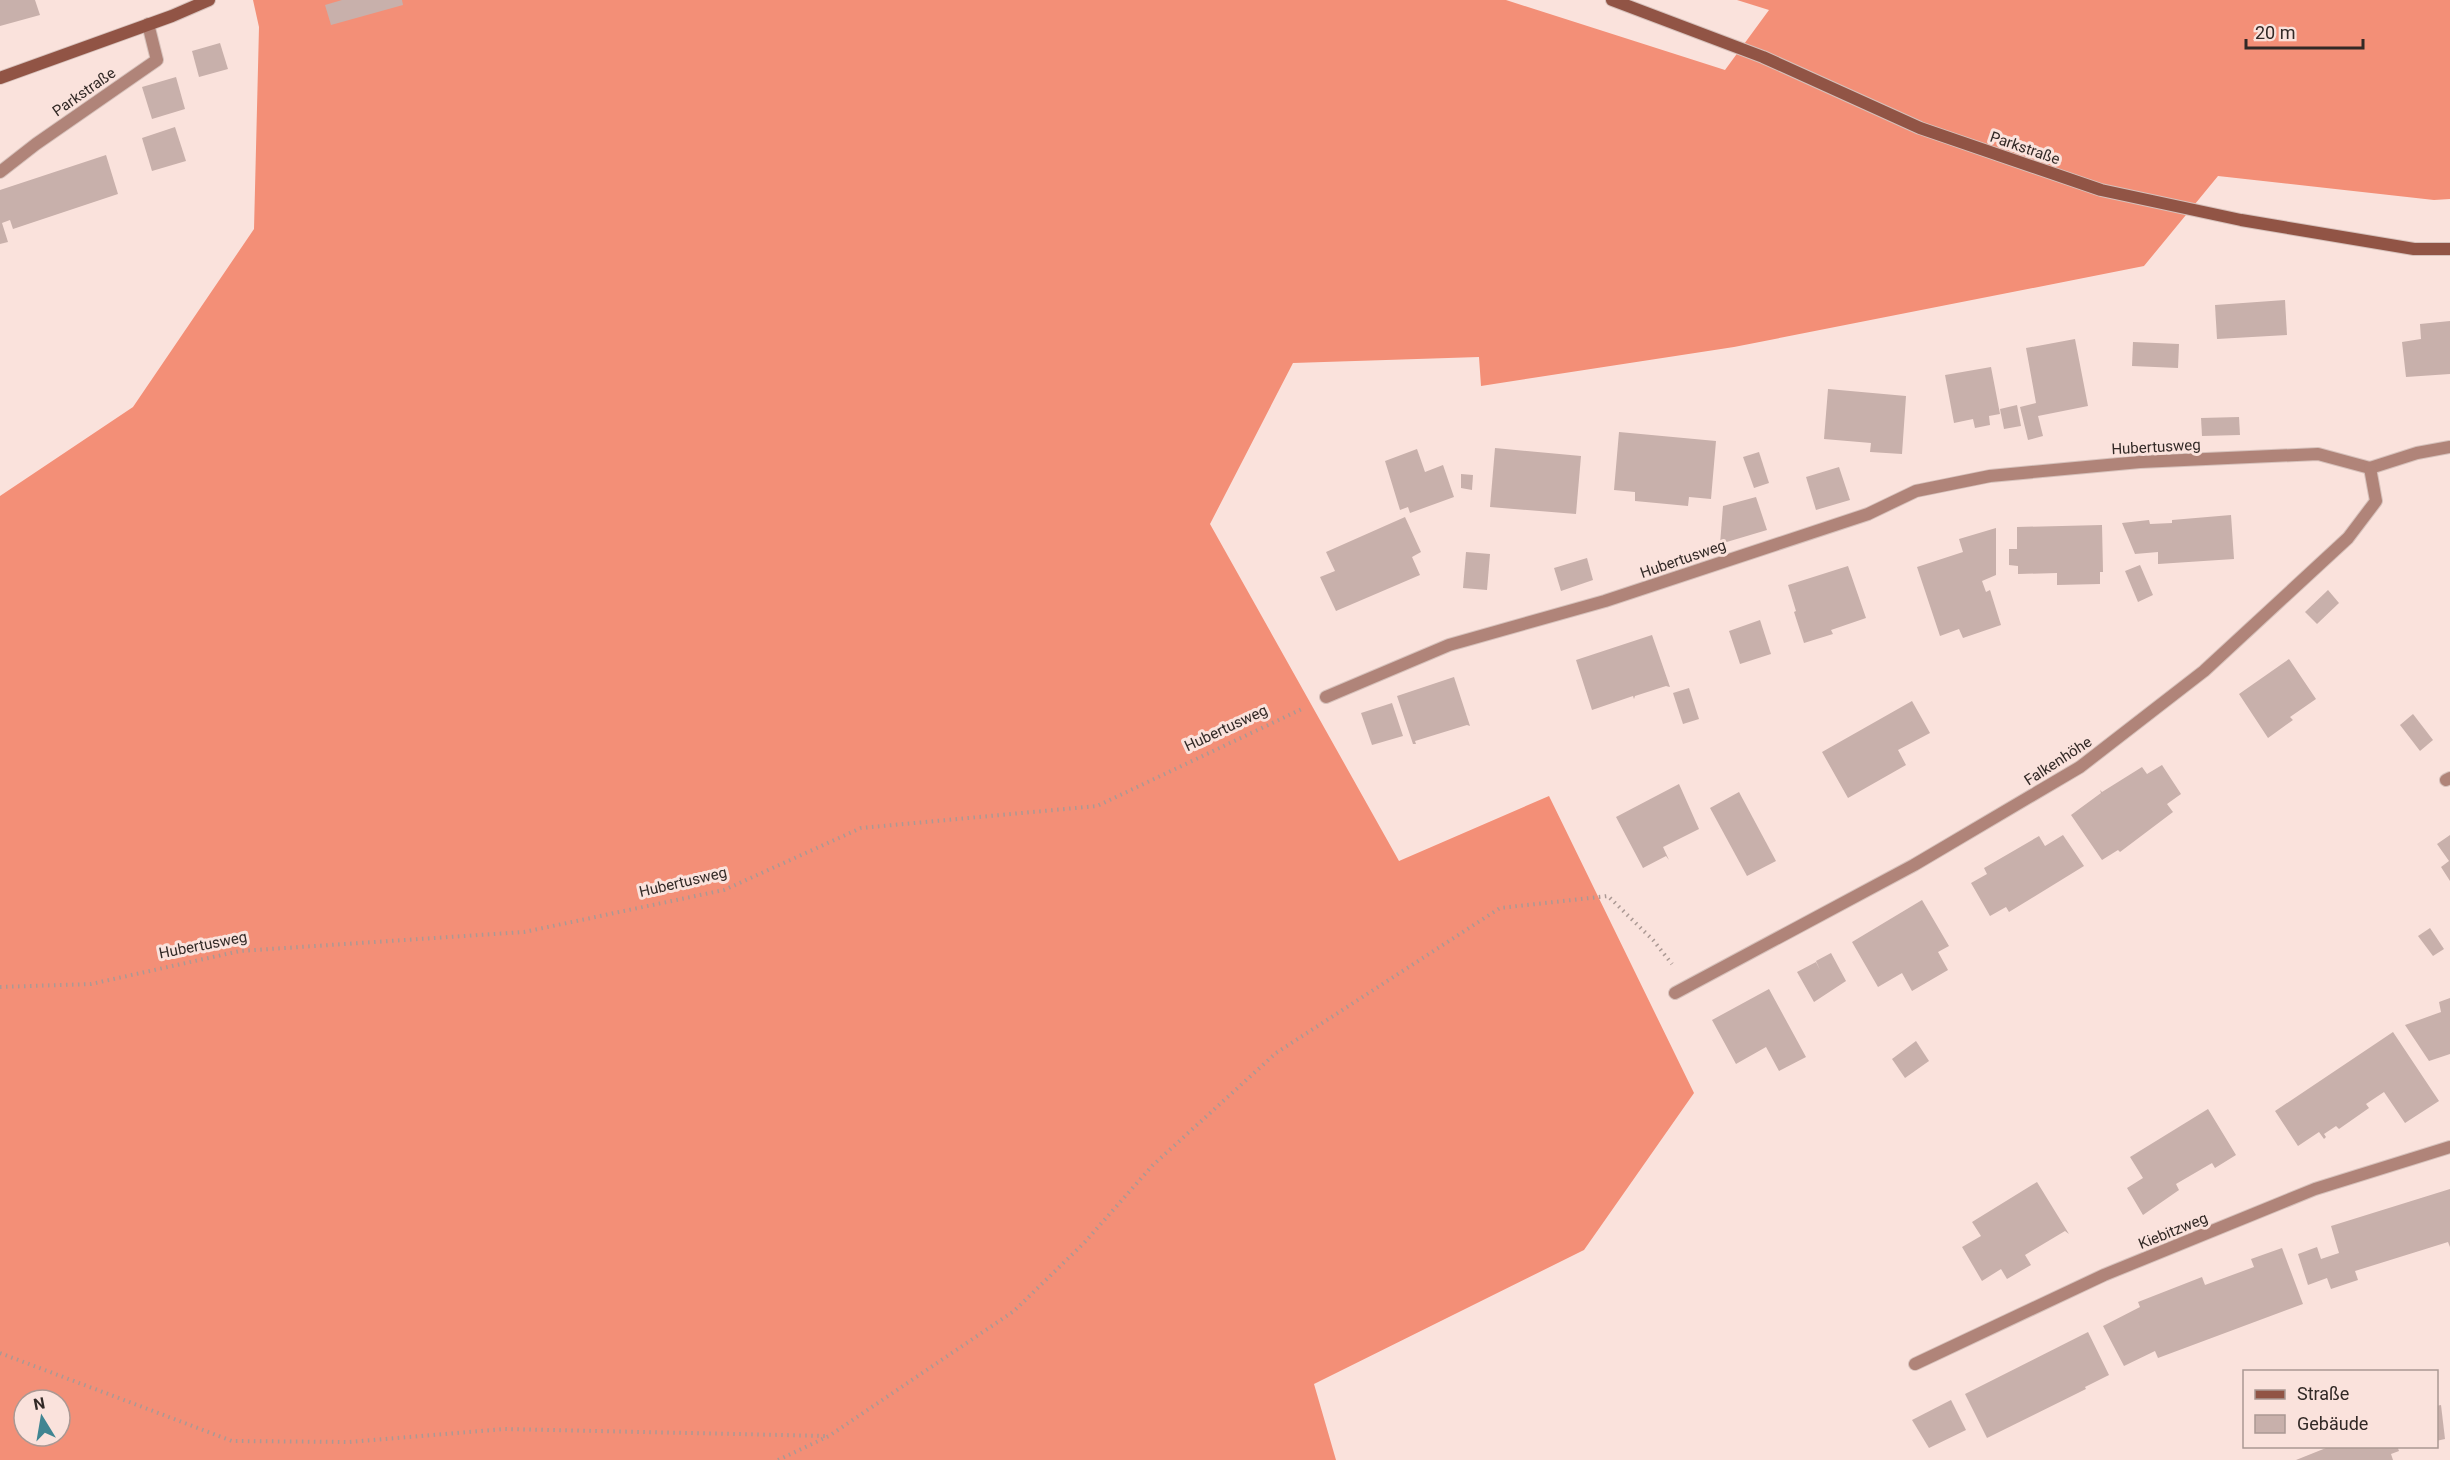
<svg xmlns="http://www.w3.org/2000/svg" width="2450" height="1460" font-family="Roboto,sans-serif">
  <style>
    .forest { fill: #f38f77; fill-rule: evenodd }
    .building { fill: #c8b0ab }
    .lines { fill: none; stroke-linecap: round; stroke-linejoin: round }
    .lane-casing { stroke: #d6c1bb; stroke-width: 14 }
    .street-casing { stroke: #d6c1bb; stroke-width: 14 }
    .secondary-casing { stroke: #d6c1bb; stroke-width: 14 }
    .path { stroke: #ab9994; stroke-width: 4; stroke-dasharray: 1.5 4.5; stroke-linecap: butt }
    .lane { stroke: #b08479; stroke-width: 12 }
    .street { stroke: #b08479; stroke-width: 12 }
    .secondary { stroke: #915445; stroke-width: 12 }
    .labels { text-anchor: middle; stroke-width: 6; stroke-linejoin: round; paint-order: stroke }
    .street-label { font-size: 15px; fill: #322926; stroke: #fae2dc }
  </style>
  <rect width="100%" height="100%" fill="#fae2dc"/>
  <path class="forest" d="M 253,0 L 1506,0 L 1725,70 L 1769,10 L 1737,0 L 2450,0 L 2450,199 L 2434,200 L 2218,176 L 2144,266 L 1734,347 L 1481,386 L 1479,357 L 1293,363 L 1210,524 L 1399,861 L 1549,796 L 1694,1093 L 1584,1250 L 1314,1384 L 1336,1460 L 0,1460 L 0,496 L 133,407 L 254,229 L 259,27 ZM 24,1400 L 60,1400 L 60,1436 L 24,1436 Z"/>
  <g class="building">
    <polygon points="0,0 35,0 40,15 0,26"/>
    <polygon points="342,0 402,0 403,5 331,25 325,5"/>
    <polygon points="220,43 228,69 199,77 192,51"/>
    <polygon points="176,77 185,109 152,119 142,87"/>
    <polygon points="175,127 186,161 152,171 142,138"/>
    <polygon points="106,155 118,194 13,229 10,220 2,223 8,242 0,244 0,190"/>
    <polygon points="2285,300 2287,335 2217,339 2215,305"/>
    <polygon points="2450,321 2450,374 2406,377 2402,342 2421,339 2420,324"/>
    <polygon points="2075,339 2088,406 2038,416 2043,436 2028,440 2020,407 2036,403 2026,348"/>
    <polygon points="2133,342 2179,344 2178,368 2132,366"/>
    <polygon points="1991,367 2000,414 1989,416 1990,425 1975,428 1973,419 1954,423 1945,375"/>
    <polygon points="1828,389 1906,396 1902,454 1870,452 1871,443 1824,439"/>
    <polygon points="2017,405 2021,426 2004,429 2000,409"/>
    <polygon points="2239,417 2240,435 2202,436 2201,418"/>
    <polygon points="1619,432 1716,441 1711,499 1689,497 1688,506 1635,501 1635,492 1614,490"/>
    <polygon points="1495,448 1581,456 1576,514 1490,507"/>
    <polygon points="1417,449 1425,472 1443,465 1454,497 1410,513 1408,507 1400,510 1385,461"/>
    <polygon points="1759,452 1769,483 1754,488 1743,457"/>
    <polygon points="1839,467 1850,500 1816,510 1806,477"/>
    <polygon points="1461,474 1473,475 1472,490 1461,488"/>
    <polygon points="1756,497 1767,530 1720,544 1723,506"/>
    <polygon points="2231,515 2234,559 2158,564 2158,552 2135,554 2122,523 2149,520 2150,524 2172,523 2172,520"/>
    <polygon points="1405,517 1421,552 1412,557 1420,575 1336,611 1320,577 1335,571 1326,552"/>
    <polygon points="2102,525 2103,572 2100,572 2100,584 2057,585 2057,573 2018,574 2018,566 2009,565 2009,549 2017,549 2017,527"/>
    <polygon points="1996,528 1996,575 1982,581 1986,592 1990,590 2001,625 1963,638 1959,629 1940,636 1917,567 1963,552 1959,539"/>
    <polygon points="1466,552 1490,554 1487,590 1463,588"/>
    <polygon points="1587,558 1593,580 1561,591 1554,568"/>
    <polygon points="2140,565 2153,595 2138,602 2125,571"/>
    <polygon points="1848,566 1866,618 1831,630 1833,634 1804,643 1794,612 1796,611 1788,585"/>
    <polygon points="2328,590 2339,603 2317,624 2305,612"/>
    <polygon points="1760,620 1771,654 1740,664 1729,631"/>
    <polygon points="1652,635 1670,687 1666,686 1635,696 1634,699 1633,696 1592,710 1576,660"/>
    <polygon points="2289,659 2316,699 2290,717 2293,720 2268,738 2239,694"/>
    <polygon points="1454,677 1470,726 1467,725 1415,741 1416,744 1413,744 1397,696"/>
    <polygon points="1689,688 1699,719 1683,724 1673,693"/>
    <polygon points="1912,701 1930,733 1898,750 1906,765 1848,798 1822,752"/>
    <polygon points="1392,703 1403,736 1372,745 1361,713"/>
    <polygon points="2413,714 2433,740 2420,751 2400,725"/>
    <polygon points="2162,765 2181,794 2167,804 2173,812 2120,852 2118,850 2102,860 2071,815 2101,793 2100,790 2102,792 2142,767 2147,774"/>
    <polygon points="1679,784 1699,829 1663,847 1669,860 1666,856 1643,868 1616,817"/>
    <polygon points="1739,792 1776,861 1747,876 1710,808"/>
    <polygon points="2063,835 2084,866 2009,912 2006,907 1990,916 1971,883 1987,874 1984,868 2039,836 2045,846"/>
    <polygon points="2450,835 2450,881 2441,867 2449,861 2437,844"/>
    <polygon points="1922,900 1949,946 1938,952 1948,970 1912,991 1902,973 1878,987 1852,942"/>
    <polygon points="2430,928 2444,949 2433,956 2418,936"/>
    <polygon points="1831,953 1846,981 1814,1002 1797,972 1816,962 1820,970 1816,961"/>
    <polygon points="1769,989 1806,1057 1779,1071 1766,1047 1736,1064 1712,1020"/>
    <polygon points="2450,998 2450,1054 2429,1061 2405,1025 2441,1012 2439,1002"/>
    <polygon points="2393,1032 2439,1101 2405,1123 2384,1092 2366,1104 2369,1108 2339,1129 2336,1126 2324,1134 2326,1137 2324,1139 2319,1132 2298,1146 2275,1111"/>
    <polygon points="1916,1041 1929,1061 1905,1078 1892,1059"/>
    <polygon points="2208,1109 2236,1155 2215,1168 2212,1163 2176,1184 2179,1190 2143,1215 2127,1188 2143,1178 2130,1157"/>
    <polygon points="2037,1182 2069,1234 2065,1231 2025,1255 2031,1265 2007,1279 2001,1269 1982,1281 1962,1247 1981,1236 1972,1222"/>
    <polygon points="2450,1189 2450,1247 2448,1242 2355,1271 2358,1280 2331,1289 2327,1278 2308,1285 2298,1254 2317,1247 2321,1259 2339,1253 2331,1226"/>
    <polygon points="2282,1248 2303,1304 2158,1358 2155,1351 2124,1366 2103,1326 2140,1307 2138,1302 2202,1277 2205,1285 2254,1267 2251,1259"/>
    <polygon points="2088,1332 2109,1375 2085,1387 2086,1389 1987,1438 1965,1394"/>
    <polygon points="1951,1400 1966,1430 1929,1448 1912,1420"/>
    <polygon points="2441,1405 2445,1439 2436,1441 2436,1406"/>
    <polygon points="2331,1446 2397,1446 2399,1451 2391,1454 2393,1460 2296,1460"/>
  </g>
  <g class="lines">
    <defs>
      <polyline id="lane" points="0,172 36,144 157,60 148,24"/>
      <g id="street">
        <polyline points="1326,697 1449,645 1605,601 1868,514 1916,491 1990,476 2140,462 2318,454 2370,468 2417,453 2450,447"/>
        <polyline points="2446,780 2450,778"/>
        <polyline points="1675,993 1914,865 2080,767 2204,671 2348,538 2376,501 2370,468"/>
        <polyline points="1915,1364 2104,1275 2315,1189 2450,1147"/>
      </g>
      <g id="secondary">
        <polyline points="1612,0 1763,57 1920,128 2101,190 2241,220 2414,249 2450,249"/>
        <polyline points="0,78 172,16 209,0"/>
      </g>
    </defs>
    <use href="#lane" class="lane-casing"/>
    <use href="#street" class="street-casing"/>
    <use href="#secondary" class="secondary-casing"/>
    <g class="path">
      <polyline points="0,987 91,984 240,951 524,932 724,890 861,828 1097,806 1304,708"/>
      <polyline points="0,1353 232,1441 349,1442 504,1429 828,1436"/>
      <polyline points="778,1460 829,1436 1014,1311 1084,1243 1153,1165 1276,1053 1500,908 1608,896 1653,940 1672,964"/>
    </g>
    <use href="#lane" class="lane"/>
    <use href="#street" class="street"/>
    <use href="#secondary" class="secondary"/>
  </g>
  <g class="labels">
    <g class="street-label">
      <text transform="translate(84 92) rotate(-35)" y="5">Parkstraße</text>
      <text transform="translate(2025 148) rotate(19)" y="5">Parkstraße</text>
      <text transform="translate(2156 447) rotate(-3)" y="5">Hubertusweg</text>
      <text transform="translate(1683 559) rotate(-19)" y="5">Hubertusweg</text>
      <text transform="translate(1226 728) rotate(-25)" y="5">Hubertusweg</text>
      <text transform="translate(2058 761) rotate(-33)" y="5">Falkenhöhe</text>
      <text transform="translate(683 882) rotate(-13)" y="5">Hubertusweg</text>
      <text transform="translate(203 945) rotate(-11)" y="5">Hubertusweg</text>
      <text transform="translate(2173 1231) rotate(-22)" y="5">Kiebitzweg</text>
    </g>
  </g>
  <rect x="2243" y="1370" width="195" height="78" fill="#fae2dc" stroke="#aa9893" stroke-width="1.5"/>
  <rect x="2255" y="1390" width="30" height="9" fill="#915445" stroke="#aa9893" stroke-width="1.5"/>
  <text x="2297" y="1400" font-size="18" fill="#322926">Straße</text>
  <rect x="2255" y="1415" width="30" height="18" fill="#c8b0ab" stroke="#aa9893" stroke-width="1.5"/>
  <text x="2297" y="1430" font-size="18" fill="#322926">Gebäude</text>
  <g transform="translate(42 1418) rotate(349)"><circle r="28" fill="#fae2dc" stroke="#aa9893" stroke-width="1.5"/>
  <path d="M0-4.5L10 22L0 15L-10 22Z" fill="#408592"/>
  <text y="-9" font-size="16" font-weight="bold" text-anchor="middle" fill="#322926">N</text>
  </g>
  <path d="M2246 39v9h117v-9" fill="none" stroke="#322926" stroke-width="3"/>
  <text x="2255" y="39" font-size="18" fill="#322926" stroke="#fae2dc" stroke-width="4.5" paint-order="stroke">20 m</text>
</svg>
